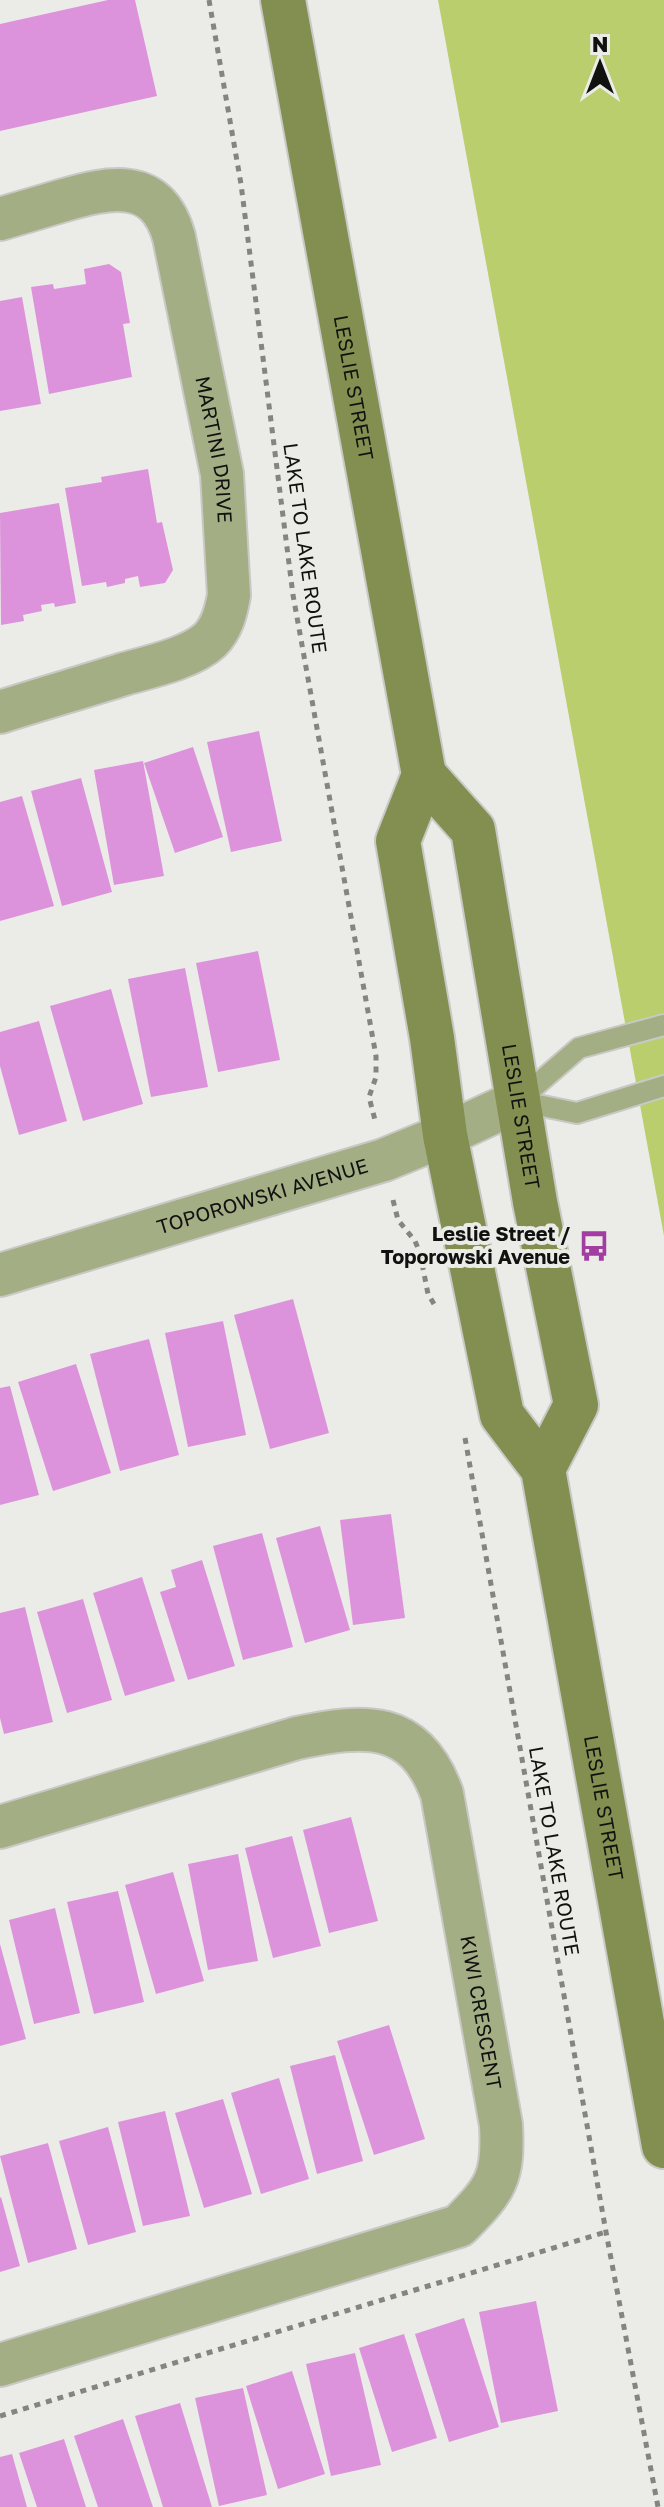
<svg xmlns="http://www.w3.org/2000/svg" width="664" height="2507" font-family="'Golos Text',sans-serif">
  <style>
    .green { fill: #bace6d }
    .building { fill: #dd93db }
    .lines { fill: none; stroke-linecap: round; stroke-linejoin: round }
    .service-casing { stroke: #c8c9c5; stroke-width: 24 }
    .minor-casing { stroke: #c8c9c5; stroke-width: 46 }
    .secondary-casing { stroke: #c8c9c5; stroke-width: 48 }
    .path { stroke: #848582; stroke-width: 5; stroke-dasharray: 6 6; stroke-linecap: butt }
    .service { stroke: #a4ae85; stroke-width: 20 }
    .minor { stroke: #a4ae85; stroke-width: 42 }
    .secondary { stroke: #828f50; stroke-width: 44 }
    .labels { text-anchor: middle; stroke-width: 8; stroke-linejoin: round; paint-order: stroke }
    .street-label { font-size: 20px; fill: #111210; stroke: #ebece8 }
    .poi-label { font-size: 20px; font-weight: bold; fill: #111210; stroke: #ebece8; text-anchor: end }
  </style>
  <rect width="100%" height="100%" fill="#ebece8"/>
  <polygon class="green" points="438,0 664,0 664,1236"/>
  <g class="building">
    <polygon points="108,0 135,0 157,96 0,131 0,24"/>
    <polygon points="109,264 121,272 130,323 123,324 132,377 49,394 31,287 53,284 54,289 86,284 84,269"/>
    <polygon points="22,297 41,404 0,411 0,301"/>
    <polygon points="148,469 157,523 162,522 173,570 165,583 140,587 138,576 125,579 125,583 107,587 106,582 82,586 65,488 102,482 101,477"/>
    <polygon points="59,503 76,603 55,607 54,603 41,605 42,611 23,615 24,621 1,625 0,513"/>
    <polygon points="259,731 282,841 231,852 207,742"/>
    <polygon points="193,747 223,837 175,853 144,763"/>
    <polygon points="143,761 164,876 114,885 94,770"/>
    <polygon points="81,778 112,892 62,906 31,791"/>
    <polygon points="22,796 54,906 0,921 0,802"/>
    <polygon points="258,951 280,1060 218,1072 196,963"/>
    <polygon points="185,968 208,1087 151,1097 128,979"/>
    <polygon points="111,989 143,1104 83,1121 50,1006"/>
    <polygon points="39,1021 67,1121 19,1135 0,1066 0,1032"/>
    <polygon points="293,1299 329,1433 270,1449 234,1315"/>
    <polygon points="223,1321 246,1435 188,1447 165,1333"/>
    <polygon points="149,1339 179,1455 120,1471 90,1354"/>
    <polygon points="76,1364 111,1473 53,1491 18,1382"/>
    <polygon points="10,1386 39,1495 0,1505 0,1388"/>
    <polygon points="391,1514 405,1618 353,1625 340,1520"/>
    <polygon points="320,1526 350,1630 305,1643 276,1538"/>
    <polygon points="262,1533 293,1647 243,1660 213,1546"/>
    <polygon points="202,1560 235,1666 188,1680 160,1592 176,1587 171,1570"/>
    <polygon points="142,1577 175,1681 125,1696 93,1593"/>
    <polygon points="83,1599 112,1700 67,1713 37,1612"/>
    <polygon points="25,1607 53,1722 4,1734 0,1718 0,1613"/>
    <polygon points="351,1817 378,1921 329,1933 303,1830"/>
    <polygon points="292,1836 321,1946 273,1958 245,1848"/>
    <polygon points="238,1854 258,1961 208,1970 188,1864"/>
    <polygon points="173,1872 204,1981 156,1994 125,1885"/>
    <polygon points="118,1891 144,2002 94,2014 67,1902"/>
    <polygon points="55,1908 80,2013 34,2024 9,1920"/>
    <polygon points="0,1944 26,2039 0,2046"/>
    <polygon points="389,2025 425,2139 374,2155 337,2041"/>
    <polygon points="335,2055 363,2161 317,2174 290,2066"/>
    <polygon points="279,2078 309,2179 261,2194 231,2093"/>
    <polygon points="223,2099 252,2194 204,2208 175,2113"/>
    <polygon points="165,2111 190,2216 143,2226 118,2122"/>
    <polygon points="108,2127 136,2232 88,2245 59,2141"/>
    <polygon points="48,2143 77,2249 28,2263 0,2156"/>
    <polygon points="1,2197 20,2266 0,2272 0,2198"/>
    <polygon points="536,2301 558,2411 501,2423 479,2312"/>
    <polygon points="464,2318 499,2427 449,2442 415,2334"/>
    <polygon points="404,2334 437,2438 392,2452 359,2348"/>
    <polygon points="355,2353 381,2465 331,2476 306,2364"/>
    <polygon points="292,2371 325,2474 278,2489 246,2386"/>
    <polygon points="243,2388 267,2495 219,2506 195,2398"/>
    <polygon points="180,2403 212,2507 163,2507 135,2416"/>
    <polygon points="123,2419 153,2507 98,2507 74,2436"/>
    <polygon points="64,2439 86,2507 37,2507 19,2453"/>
    <polygon points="12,2454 27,2507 0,2507 0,2457"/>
  </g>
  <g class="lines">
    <defs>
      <g id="service">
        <polyline points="519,1100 579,1048 664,1025"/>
        <polyline points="518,1101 577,1113 664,1086"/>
      </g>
      <g id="minor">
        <path id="s1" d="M 0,219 C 20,213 40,207 61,201 C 109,187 157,176 174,237 L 222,474 L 229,595 C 226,612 222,628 210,640 C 191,658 149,667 124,674 C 83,687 41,699 0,712"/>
        <path id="s2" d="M 0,1275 L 384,1160 L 445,1135 L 518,1101"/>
        <path id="s3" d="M 0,1827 L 297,1738 C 364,1724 415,1719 442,1794 L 501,2125 C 504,2178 496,2189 459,2226 L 0,2365"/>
      </g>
      <g id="secondary">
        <path id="s4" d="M 283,0 L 424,775 L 398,841 L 432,1038 L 445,1135 L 502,1415 L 543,1469 L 664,2146"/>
        <path id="s5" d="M 424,775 L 473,830 L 535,1202 L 576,1405 L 543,1469"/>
      </g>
    </defs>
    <use href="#service" class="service-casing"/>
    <use href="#minor" class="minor-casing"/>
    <use href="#secondary" class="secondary-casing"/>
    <g class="path">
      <polyline points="209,0 241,184 293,595 376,1056 376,1077 369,1097 375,1120"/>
      <polyline points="393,1200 398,1220 415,1241 420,1253 428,1294 434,1304"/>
      <polyline points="465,1438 606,2232 658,2507"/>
      <polyline points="0,2416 606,2232"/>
    </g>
    <use href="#service" class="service"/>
    <use href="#minor" class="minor"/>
    <use href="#secondary" class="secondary"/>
  </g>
  <defs>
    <symbol id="bus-bare" viewBox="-9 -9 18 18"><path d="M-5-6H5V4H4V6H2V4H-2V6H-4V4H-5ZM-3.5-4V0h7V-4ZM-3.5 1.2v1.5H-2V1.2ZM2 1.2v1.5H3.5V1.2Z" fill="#a23da2" stroke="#ebece8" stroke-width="2.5" paint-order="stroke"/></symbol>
  </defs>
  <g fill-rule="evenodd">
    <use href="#bus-bare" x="572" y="1224" width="44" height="44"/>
  </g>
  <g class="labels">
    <g class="street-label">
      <text dy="7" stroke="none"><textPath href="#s4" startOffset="394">LESLIE STREET</textPath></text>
      <text dy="7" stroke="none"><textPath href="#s1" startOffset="418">MARTINI DRIVE</textPath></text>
      <text transform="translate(305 548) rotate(82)" y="7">LAKE TO LAKE ROUTE</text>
      <text dy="7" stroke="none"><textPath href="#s5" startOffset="364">LESLIE STREET</textPath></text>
      <text dy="7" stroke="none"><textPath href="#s2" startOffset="274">TOPOROWSKI AVENUE</textPath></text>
      <text dy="7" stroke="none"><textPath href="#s4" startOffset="1854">LESLIE STREET</textPath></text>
      <text transform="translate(554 1851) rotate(80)" y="7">LAKE TO LAKE ROUTE</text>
      <text dy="7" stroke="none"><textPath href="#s3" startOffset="708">KIWI CRESCENT</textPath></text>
    </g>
    <g class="poi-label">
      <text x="570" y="1241">Leslie Street /<tspan x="570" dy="23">Toporowski Avenue</tspan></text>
    </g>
  </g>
  <g transform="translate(600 64)" stroke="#ebece8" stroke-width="6" paint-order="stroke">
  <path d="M0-6L14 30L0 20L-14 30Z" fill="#111210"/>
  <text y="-12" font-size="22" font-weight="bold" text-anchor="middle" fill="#111210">N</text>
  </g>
</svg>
